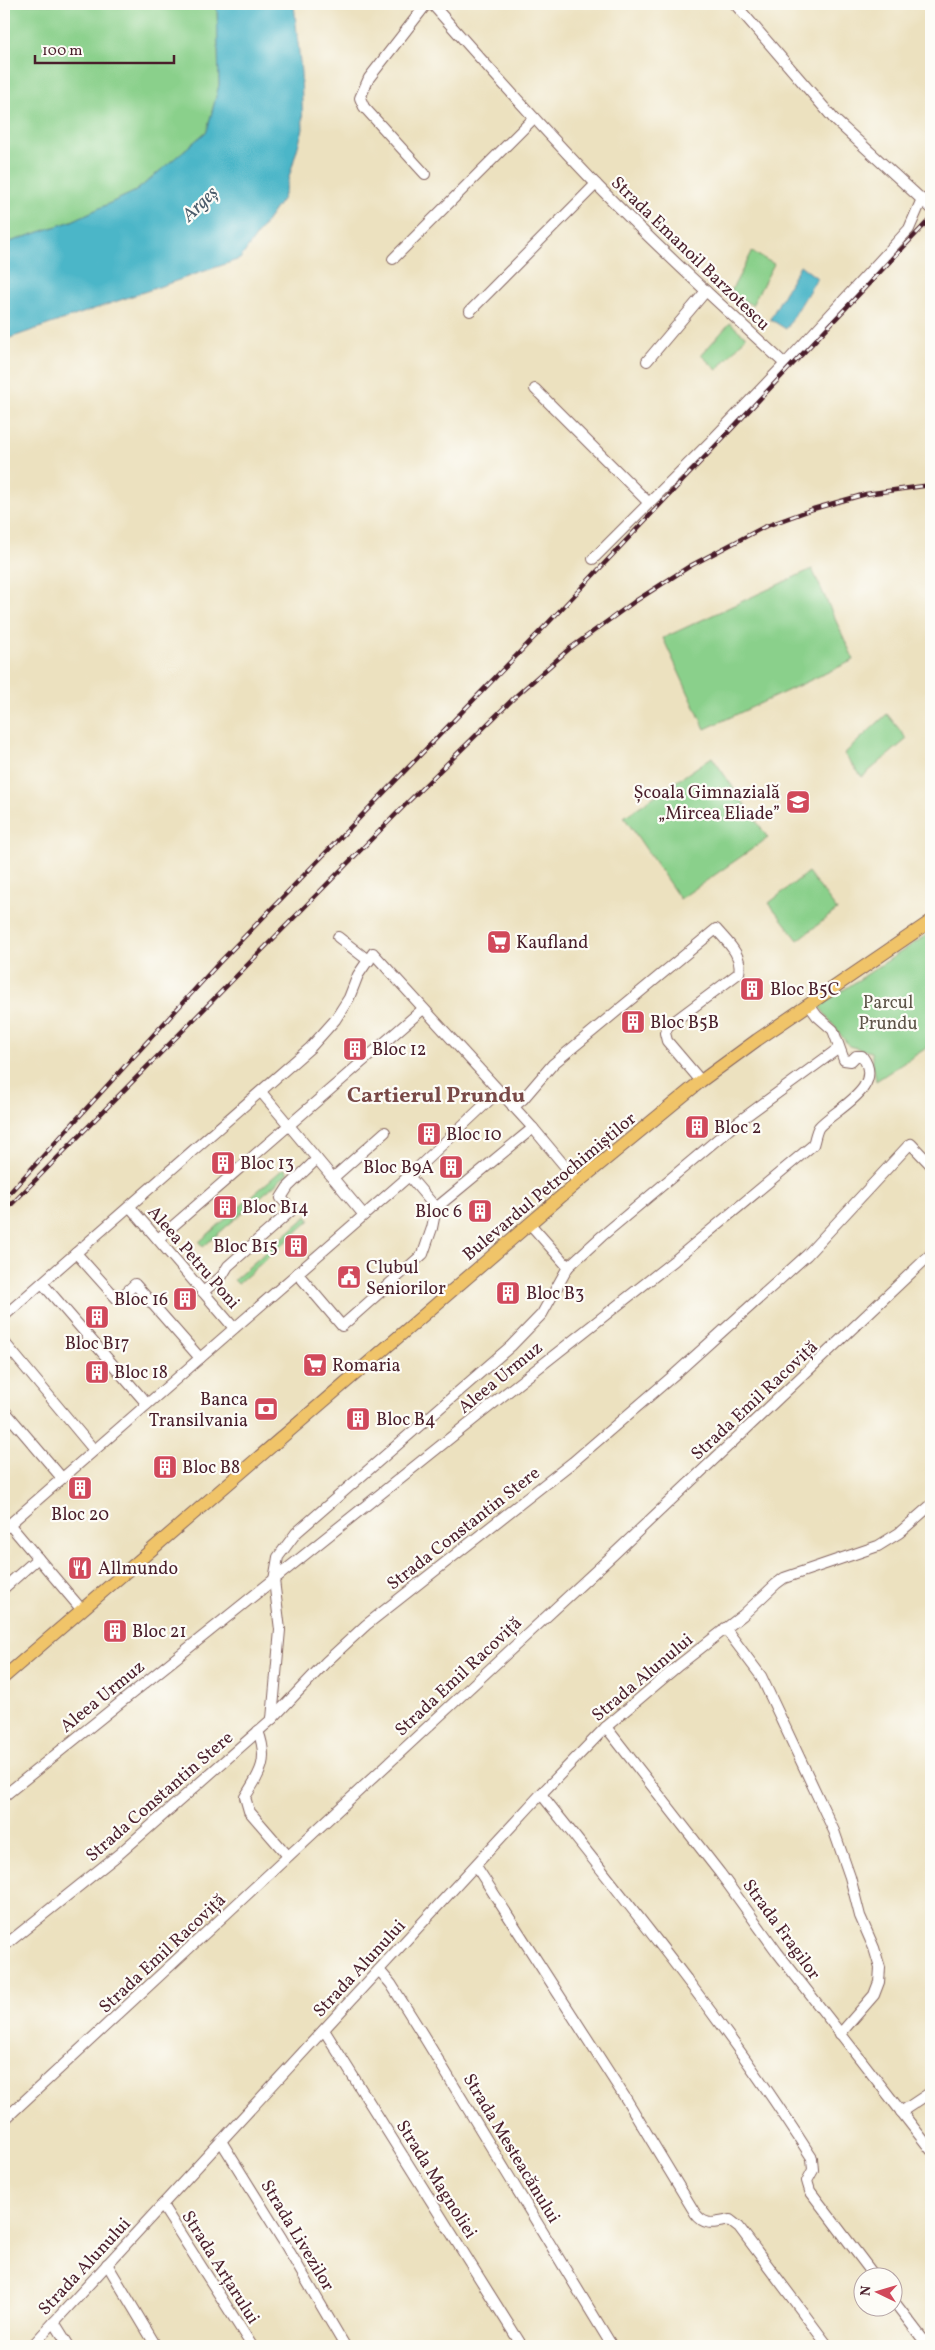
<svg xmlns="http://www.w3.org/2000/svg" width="935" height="2350" font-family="Vollkorn,serif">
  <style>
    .green { fill: #8ad08b; stroke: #6a785b }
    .water { fill: #4bb6c8; stroke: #4a6a7a }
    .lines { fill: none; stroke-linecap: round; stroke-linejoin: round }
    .minor-casing { stroke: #83635f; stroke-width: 12 }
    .major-casing { stroke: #83635f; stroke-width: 14 }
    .minor { stroke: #fff; stroke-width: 10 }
    .major { stroke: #f0c469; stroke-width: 12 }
    .rail-casing { stroke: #4a1f2b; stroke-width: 4.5 }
    .rail { stroke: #fdfcf7; stroke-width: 2.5; stroke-dasharray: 8; stroke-linecap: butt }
    .labels { text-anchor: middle; stroke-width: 4.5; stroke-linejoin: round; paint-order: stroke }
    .street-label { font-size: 18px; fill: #4a1f2b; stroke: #fdfcf7 }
    .poi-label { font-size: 18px; fill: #4a1f2b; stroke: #fdfcf7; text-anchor: start }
    .park-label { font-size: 18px; fill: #5d5448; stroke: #fdfcf7 }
    .water-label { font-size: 19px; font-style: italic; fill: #4a5b6a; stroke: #fdfcf7 }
    .district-label { font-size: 22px; font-weight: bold; fill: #794947; stroke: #fdfcf7 }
  </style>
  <rect width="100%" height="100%" fill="#fdfcf7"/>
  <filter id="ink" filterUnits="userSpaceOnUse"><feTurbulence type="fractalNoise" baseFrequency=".02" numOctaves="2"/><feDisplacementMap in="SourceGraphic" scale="10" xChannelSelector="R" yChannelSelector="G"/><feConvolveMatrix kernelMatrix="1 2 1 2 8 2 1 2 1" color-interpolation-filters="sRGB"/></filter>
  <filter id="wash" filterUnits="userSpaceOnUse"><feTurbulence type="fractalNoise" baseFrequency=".0096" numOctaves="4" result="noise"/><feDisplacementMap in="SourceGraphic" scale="20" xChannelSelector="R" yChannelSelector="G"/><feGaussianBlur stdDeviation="1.12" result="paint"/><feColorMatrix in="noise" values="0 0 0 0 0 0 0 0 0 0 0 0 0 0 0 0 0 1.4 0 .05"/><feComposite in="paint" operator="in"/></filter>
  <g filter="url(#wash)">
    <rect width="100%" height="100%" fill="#ece1bf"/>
    <g class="green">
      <polygon points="4,4 217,4 219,85 207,131 136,191 72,221 4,244"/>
      <polygon points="752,252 774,264 752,305 730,293"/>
      <polygon points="730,323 746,337 717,370 701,355"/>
      <polygon points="812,569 854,660 705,729 663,638"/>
      <polygon points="887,714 907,739 862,777 844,754"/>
      <polygon points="712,757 768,838 680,899 624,817"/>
      <polygon points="808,872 837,910 798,940 769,903"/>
      <polygon points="931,932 931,1045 876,1081 871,1052 849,1046 819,1006"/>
      <polygon points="284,1168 288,1173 203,1247 199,1242"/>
      <polygon points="307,1216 310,1220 238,1284 234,1280"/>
    </g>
    <g class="water">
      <polygon points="217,4 294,4 301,72 303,129 283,198 240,259 4,340 4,244 72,221 136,191 207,131 219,85"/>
      <polygon points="800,265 817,278 786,329 770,319"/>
    </g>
  </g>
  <g filter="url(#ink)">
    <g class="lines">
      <defs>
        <g id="minor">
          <path d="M 432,4 C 485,64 539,125 595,183 C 656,246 721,305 785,364 L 909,229 L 922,199"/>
          <polyline points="735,4 834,119 931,208"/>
          <polyline points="425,174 364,107 360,98 369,78 425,6 431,4"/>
          <polyline points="393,259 534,118"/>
          <polyline points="470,311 596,184"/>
          <polyline points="647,361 706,291"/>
          <polyline points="535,389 649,503"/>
          <polyline points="593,559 712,440 785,364"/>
          <polyline points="338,937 369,961"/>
          <polyline points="261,1092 364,1215"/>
          <path d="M 513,1107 L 523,1099 L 553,1064 L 716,929 C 727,942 743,955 739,973 L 668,1026 L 665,1033 L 667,1041 L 701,1081"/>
          <polyline points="409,1176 436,1208"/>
          <polyline points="333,1178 385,1132"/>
          <polyline points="130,1207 234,1328"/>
          <polyline points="158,1239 423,1009"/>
          <polyline points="76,1253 118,1300 135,1284 200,1358"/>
          <polyline points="568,1267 602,1236 738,1122 839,1048"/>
          <polyline points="297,1273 342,1326 423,1254 432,1228 436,1208 533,1128"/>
          <polyline points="42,1283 147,1404"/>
          <polyline points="203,1292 222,1276 228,1266 292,1210 281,1198 288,1187 317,1159"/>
          <polyline points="4,1316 310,1048 335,1020 349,998 358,975 373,953 533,1128 578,1182"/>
          <polyline points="4,1342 94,1450"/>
          <polyline points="4,1410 62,1478"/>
          <polyline points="9,1524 82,1610"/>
          <polyline points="4,1529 409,1176 498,1092"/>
          <polyline points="4,1588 38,1558"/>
          <polyline points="725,1628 761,1676 834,1831 850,1877 860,1916 874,1948 880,1968 879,1982 874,1995 840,2034"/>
          <polyline points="272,1719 280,1630 274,1580 278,1557 296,1533 511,1346 542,1314 568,1267 530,1224"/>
          <polyline points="606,1727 720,1873 777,1952 931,2150"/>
          <path d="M 258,1731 C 269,1760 261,1772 245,1797 L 249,1811 L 288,1856"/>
          <path d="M 541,1794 C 635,1912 731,2030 812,2158 L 813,2170 L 807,2181 L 810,2191 L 876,2278"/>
          <path d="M 4,1796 L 505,1394 L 675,1260 L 813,1145 C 815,1139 816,1131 819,1127 C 836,1108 886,1088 862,1056 L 856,1056 L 851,1061 L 844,1060 L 833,1030 L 817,1016 L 809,1005"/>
          <path d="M 476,1866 L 628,2102 L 695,2213 C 705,2227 715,2223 730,2220 L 739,2227 L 828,2346"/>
          <polyline points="4,1946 119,1854 272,1719 326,1662 366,1625 573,1462 674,1375 807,1255 908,1146 911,1144 931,1165"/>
          <polyline points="379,1970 391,1984 423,2035 612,2346"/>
          <polyline points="324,2030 522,2346"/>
          <polyline points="901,2112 931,2092"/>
          <polyline points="4,2120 614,1554 931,1254"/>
          <polyline points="221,2141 282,2239 345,2346"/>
          <polyline points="162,2205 252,2346"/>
          <polyline points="107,2264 156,2346"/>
          <polyline points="892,2299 928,2346"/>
          <polyline points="54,2322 69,2346"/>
          <polyline points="32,2346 541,1794 606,1727 679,1665 743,1615 776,1584 784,1578 878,1546 899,1533 931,1505"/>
        </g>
        <polyline id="major" points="4,1677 578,1182 701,1081 757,1040 931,921"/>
      </defs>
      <use href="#minor" class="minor-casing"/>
      <use href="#major" class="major-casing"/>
      <use href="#minor" class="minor"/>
      <use href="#major" class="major"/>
      <defs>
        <g id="rail">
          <polyline points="4,1199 218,964 549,622 931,218"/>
          <polyline points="4,1212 407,803 516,696 569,649 634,602 690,566 764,527 813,509 866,494 931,485"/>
        </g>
      </defs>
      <use href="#rail" class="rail-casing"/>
      <use href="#rail" class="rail"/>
    </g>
  </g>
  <defs>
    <symbol id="school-square" viewBox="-11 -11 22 22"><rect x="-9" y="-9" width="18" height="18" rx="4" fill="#d1495b" stroke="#fdfcf7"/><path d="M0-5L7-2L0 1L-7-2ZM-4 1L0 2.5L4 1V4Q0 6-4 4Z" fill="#fff"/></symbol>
    <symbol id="supermarket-square" viewBox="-11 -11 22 22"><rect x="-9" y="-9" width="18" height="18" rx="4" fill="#d1495b" stroke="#fdfcf7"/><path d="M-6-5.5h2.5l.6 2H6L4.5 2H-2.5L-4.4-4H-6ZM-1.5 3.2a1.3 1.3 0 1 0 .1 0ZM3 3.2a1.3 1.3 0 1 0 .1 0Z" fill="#fff"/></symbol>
    <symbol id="building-square" viewBox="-11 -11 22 22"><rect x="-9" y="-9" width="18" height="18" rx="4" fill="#d1495b" stroke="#fdfcf7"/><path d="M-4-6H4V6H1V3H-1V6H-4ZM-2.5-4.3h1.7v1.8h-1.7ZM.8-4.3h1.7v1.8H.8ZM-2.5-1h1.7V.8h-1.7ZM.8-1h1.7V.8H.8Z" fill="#fff"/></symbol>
    <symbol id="civic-square" viewBox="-11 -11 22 22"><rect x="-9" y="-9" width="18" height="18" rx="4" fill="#d1495b" stroke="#fdfcf7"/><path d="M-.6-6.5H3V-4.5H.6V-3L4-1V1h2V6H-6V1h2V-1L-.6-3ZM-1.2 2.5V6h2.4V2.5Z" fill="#fff"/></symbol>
    <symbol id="bank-square" viewBox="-11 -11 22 22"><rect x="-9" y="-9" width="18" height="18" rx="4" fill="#d1495b" stroke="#fdfcf7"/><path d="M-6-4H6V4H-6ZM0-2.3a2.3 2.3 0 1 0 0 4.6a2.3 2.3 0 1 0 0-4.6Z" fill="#fff"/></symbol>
    <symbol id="restaurant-square" viewBox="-11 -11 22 22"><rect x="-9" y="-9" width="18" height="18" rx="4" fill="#d1495b" stroke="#fdfcf7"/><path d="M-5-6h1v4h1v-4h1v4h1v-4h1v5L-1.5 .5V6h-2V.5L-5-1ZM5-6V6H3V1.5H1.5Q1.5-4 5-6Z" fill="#fff"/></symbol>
  </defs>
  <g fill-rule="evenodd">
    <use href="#school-square" x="784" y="788" width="28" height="28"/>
    <use href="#supermarket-square" x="485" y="928" width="28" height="28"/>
    <use href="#building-square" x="738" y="975" width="28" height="28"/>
    <use href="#building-square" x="619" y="1008" width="28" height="28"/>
    <use href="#building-square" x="341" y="1035" width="28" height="28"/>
    <use href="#building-square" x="683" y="1113" width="28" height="28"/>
    <use href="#building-square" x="415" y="1120" width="28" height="28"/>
    <use href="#building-square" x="209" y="1149" width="28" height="28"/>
    <use href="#building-square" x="437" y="1153" width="28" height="28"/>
    <use href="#building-square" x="211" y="1193" width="28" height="28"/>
    <use href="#building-square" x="466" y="1197" width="28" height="28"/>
    <use href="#building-square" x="282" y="1232" width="28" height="28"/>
    <use href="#civic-square" x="335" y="1263" width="28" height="28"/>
    <use href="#building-square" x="494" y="1279" width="28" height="28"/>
    <use href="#building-square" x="171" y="1285" width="28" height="28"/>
    <use href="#building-square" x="83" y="1303" width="28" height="28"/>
    <use href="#supermarket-square" x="301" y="1351" width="28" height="28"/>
    <use href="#building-square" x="83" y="1358" width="28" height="28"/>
    <use href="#bank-square" x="252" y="1395" width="28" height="28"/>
    <use href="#building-square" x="344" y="1405" width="28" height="28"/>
    <use href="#building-square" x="151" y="1453" width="28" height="28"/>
    <use href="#building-square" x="66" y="1474" width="28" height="28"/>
    <use href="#restaurant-square" x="66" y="1554" width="28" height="28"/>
    <use href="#building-square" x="101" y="1617" width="28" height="28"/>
  </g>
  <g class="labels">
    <g class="street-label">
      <text transform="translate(691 253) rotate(44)" y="6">Strada Emanoil Barzotescu</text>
      <text transform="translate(549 1186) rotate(-40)" y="6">Bulevardul Petrochimiștilor</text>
      <text transform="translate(194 1257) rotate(49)" y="6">Aleea Petru Poni</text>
      <text transform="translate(500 1377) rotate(-39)" y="6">Aleea Urmuz</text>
      <text transform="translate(754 1400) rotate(-43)" y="6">Strada Emil Racoviță</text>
      <text transform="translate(463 1528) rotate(-38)" y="6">Strada Constantin Stere</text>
      <text transform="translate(458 1676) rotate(-43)" y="6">Strada Emil Racoviță</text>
      <text transform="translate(642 1677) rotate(-40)" y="6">Strada Alunului</text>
      <text transform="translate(102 1696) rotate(-39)" y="6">Aleea Urmuz</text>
      <text transform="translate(159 1796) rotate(-41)" y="6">Strada Constantin Stere</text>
      <text transform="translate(782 1929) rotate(54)" y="6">Strada Fragilor</text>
      <text transform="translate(162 1953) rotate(-43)" y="6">Strada Emil Racoviță</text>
      <text transform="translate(359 1968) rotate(-47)" y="6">Strada Alunului</text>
      <text transform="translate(512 2148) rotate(59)" y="6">Strada Mesteacănului</text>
      <text transform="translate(437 2179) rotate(58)" y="6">Strada Magnoliei</text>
      <text transform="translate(298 2235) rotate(59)" y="6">Strada Livezilor</text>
      <text transform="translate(84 2266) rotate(-47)" y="6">Strada Alunului</text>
      <text transform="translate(221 2267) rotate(58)" y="6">Strada Arțarului</text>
    </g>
    <g class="poi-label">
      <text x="780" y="798" text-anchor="end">Școala Gimnazială<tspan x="780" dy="21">„Mircea Eliade”</tspan></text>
      <text x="516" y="948">Kaufland</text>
      <text x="770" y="995">Bloc B5C</text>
      <text x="650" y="1028">Bloc B5B</text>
      <text x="372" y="1055">Bloc 12</text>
      <text x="714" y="1133">Bloc 2</text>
      <text x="446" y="1140">Bloc 10</text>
      <text x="240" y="1169">Bloc 13</text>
      <text x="434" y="1173" text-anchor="end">Bloc B9A</text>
      <text x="242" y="1213">Bloc B14</text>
      <text x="462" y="1217" text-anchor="end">Bloc 6</text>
      <text x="278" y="1252" text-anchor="end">Bloc B15</text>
      <text x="366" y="1273">Clubul<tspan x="366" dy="21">Seniorilor</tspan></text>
      <text x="526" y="1299">Bloc B3</text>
      <text x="168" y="1305" text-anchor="end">Bloc 16</text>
      <text x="97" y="1349" text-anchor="middle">Bloc B17</text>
      <text x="332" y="1371">Romaria</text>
      <text x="114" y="1378">Bloc 18</text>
      <text x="248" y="1405" text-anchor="end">Banca<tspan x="248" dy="21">Transilvania</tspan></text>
      <text x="376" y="1425">Bloc B4</text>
      <text x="182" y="1473">Bloc B8</text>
      <text x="80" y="1520" text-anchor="middle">Bloc 20</text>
      <text x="98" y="1574">Allmundo</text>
      <text x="132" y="1637">Bloc 21</text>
    </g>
    <g class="park-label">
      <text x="888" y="1008">Parcul<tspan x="888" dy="21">Prundu</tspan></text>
    </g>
    <g class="water-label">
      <text transform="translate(199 203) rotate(-44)" y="7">Argeș</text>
    </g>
    <g class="district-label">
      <text x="436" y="1102">Cartierul Prundu</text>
    </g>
  </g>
  <rect width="935" height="2350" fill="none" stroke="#fdfcf7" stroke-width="20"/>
  <g transform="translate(878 2292) rotate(275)"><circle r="24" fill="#fdfcf7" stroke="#b5a4a5"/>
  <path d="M0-4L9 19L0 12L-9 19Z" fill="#d1495b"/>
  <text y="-8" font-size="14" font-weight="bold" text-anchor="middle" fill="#4a1f2b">N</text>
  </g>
  <path d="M35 55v8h139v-8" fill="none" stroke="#4a1f2b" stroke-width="2.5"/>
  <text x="42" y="55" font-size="15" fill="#4a1f2b" stroke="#fdfcf7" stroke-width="4" paint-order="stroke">100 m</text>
</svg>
